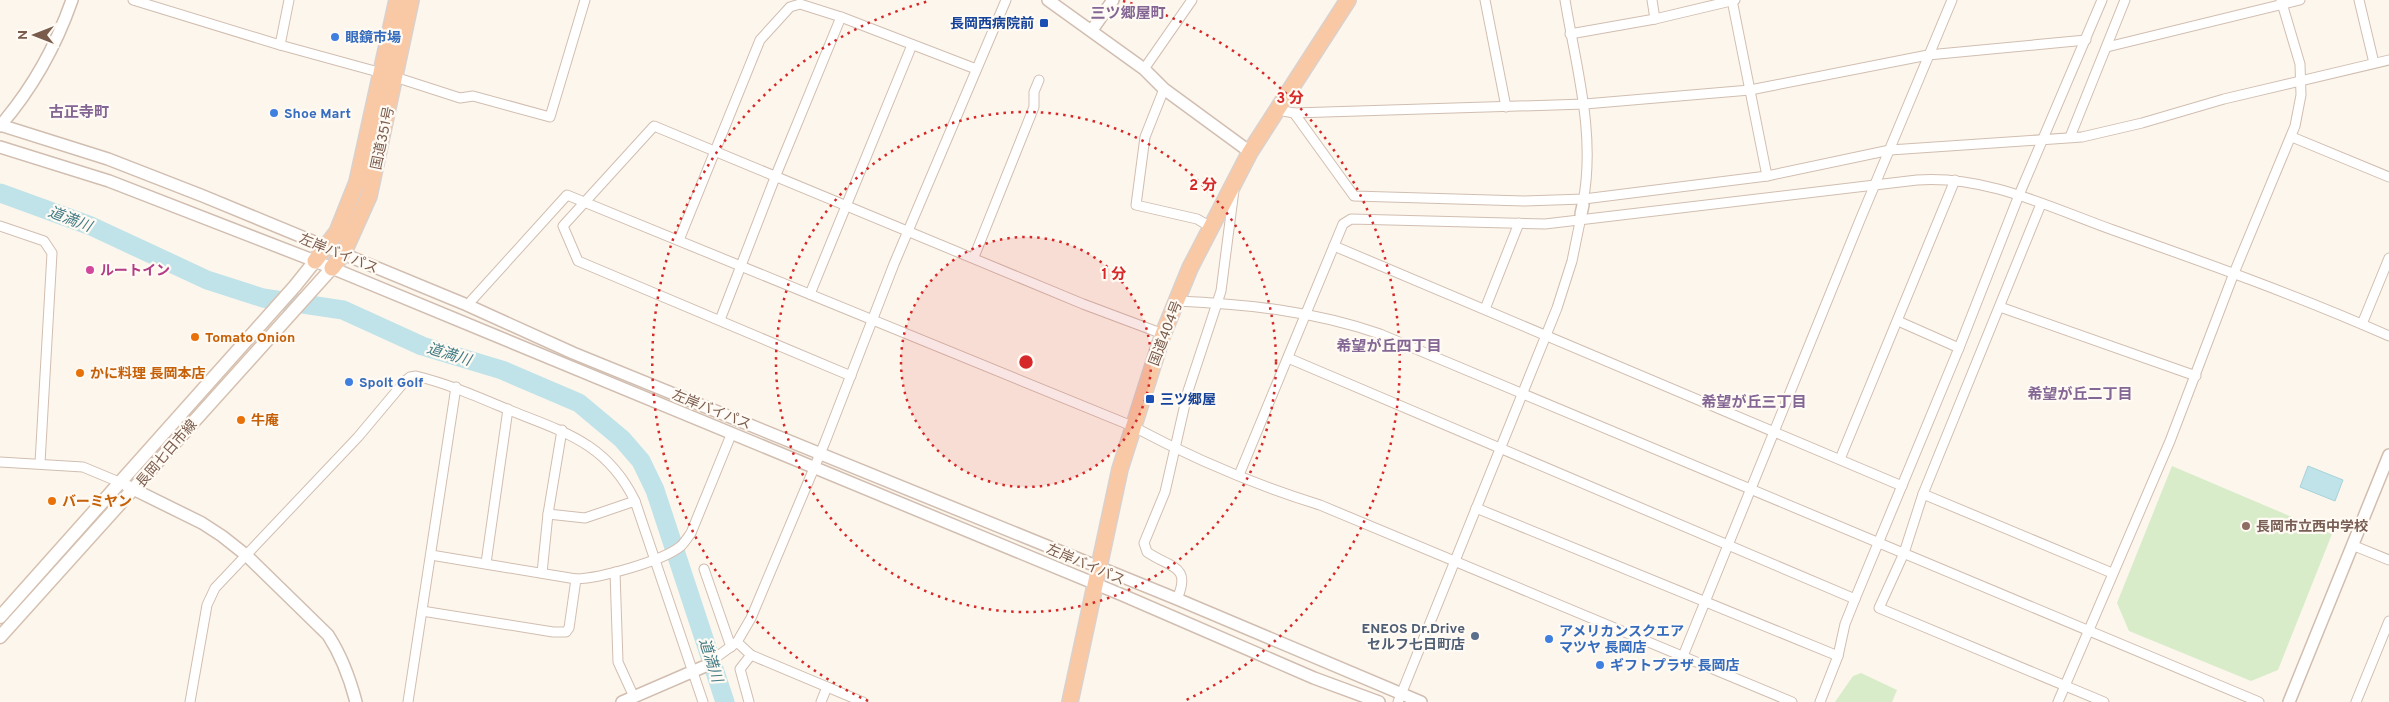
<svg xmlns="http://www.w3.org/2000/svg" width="2389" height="702" font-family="Overpass,'Noto Sans JP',sans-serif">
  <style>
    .green { fill: #d8ecc9 }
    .water { fill: #bfe3e8; stroke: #a5d3da }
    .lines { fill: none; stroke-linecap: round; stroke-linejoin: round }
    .river { stroke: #bfe3e8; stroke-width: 19 }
    .minor-casing { stroke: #d1beb0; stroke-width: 11 }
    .tertiary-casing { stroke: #d1beb0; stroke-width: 14 }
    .secondary-casing { stroke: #d6c0b0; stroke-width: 15 }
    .trunk-casing { stroke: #dad1cd; stroke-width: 18 }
    .minor { stroke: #fff; stroke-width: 9 }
    .tertiary { stroke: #fff; stroke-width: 11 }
    .secondary { stroke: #fff; stroke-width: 12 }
    .trunk { stroke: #f9c8a4; stroke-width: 15 }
    .ring { fill: none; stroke: #d62828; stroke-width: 2.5; stroke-dasharray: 2.5 5 }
    .transit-dot { fill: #1a4fb4; stroke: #fffaf3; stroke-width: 2 }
    .shop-dot { fill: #3f7fe0; stroke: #fffaf3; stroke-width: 2 }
    .hotel-dot { fill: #d1479c; stroke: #fffaf3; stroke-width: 2 }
    .food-dot { fill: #e8710a; stroke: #fffaf3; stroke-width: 2 }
    .education-dot { fill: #8d6e63; stroke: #fffaf3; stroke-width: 2 }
    .service-dot { fill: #5c6f8a; stroke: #fffaf3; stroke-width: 2 }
    .labels { text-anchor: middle; stroke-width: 4.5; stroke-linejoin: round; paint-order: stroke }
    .transit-label { font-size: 14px; font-weight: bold; fill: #164399; stroke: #fffaf3; text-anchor: end }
    .shop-label { font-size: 14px; font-weight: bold; fill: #366cbe; stroke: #fffaf3; text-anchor: start }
    .street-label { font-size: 14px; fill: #7a5c4d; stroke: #fffaf3 }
    .hotel-label { font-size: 14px; font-weight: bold; fill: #b23c85; stroke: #fffaf3; text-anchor: start }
    .food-label { font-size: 14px; font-weight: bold; fill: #c56008; stroke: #fffaf3; text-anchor: start }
    .education-label { font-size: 14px; font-weight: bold; fill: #785e54; stroke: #fffaf3; text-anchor: start }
    .service-label { font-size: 14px; font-weight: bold; fill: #4e5e75; stroke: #fffaf3; text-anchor: end }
    .neighbourhood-label { font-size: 15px; font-weight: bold; fill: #846695; stroke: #fffaf3 }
    .water-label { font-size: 15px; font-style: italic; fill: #437c86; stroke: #fffaf3 }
    .centre { fill: #d62828; stroke: #fffaf3; stroke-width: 2.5 }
    .ring-label { font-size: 15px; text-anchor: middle; font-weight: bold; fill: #d62828; stroke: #fffaf3; stroke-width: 4.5; stroke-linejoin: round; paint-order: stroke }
  </style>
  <rect width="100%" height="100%" fill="#fdf6ec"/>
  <g class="green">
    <polygon points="2172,466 2332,534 2278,670 2251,681 2129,631 2117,603"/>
    <polygon points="1861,673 1897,690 1892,702 1835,702 1853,676"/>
  </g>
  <polygon class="water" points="2308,466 2343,480 2335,501 2300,487"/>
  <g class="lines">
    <polyline class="river" points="0,193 91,226 207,280 263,298 343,310 422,346 502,370 579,403 622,439 641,461 655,490 725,702"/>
    <defs>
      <g id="minor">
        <polyline points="133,0 280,45 382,73"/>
        <polyline points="1485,0 1506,107"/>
        <path d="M 1565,0 C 1576,67 1596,134 1583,202"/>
        <polyline points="1652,0 1655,19"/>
        <polyline points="1732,0 1767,176"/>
        <polyline points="2359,0 2374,63"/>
        <polyline points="1570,34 1655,19 1735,0"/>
        <polyline points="280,45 289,0"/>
        <polyline points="2107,47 2300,0"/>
        <polyline points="1144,69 1192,0"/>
        <polyline points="395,77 460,98 473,96 550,117 585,0"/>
        <polyline points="1164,89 1145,137 1136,205 1197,219 1211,227"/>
        <polyline points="1278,110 1294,113 1585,104 1750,90 1928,55 2086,40"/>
        <polyline points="1294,113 1354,196 1524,201 1584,199 1767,176 1890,150 2082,137 2142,123 2224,99 2389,60"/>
        <polyline points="2070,137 2125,0"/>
        <polyline points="2292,137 2389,177"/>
        <polyline points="2041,204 1923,494 1904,553 1879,608 2104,702"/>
        <polyline points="0,226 44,241 52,253 40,463"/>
        <polyline points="679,240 760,40 790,7 800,4 841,17 976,69"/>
        <polyline points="1334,246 1902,486"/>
        <polyline points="974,257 1034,107 1034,92 1039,80"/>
        <polyline points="810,294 912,45"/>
        <path d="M 471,301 L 567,195 L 1132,426 C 1192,458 1255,485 1320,505 L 1792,702"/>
        <path d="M 1177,301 C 1246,304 1314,311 1380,334 L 2259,702"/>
        <polyline points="2000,307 2196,376"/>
        <polyline points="1485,309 1519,223"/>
        <polyline points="720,320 776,175 841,17"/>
        <polyline points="1898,321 1959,348"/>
        <polyline points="2362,324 2389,258"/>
        <polyline points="1288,358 1855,599"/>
        <polyline points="851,376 578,261 563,226 654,126 1083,304 1163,334"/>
        <polyline points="1840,459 1955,180"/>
        <polyline points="0,462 83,467 119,482"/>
        <path d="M 1239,475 L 1343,224 L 1351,219 L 1545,224 L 1917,180 C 1986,175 2049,207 2113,230 C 2206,263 2299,296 2389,336"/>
        <polyline points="1923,494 2112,573"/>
        <polyline points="1476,508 1838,656"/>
        <polyline points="548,514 585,518 635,501"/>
        <polyline points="2352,545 2389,560"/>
        <polyline points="431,555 576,579"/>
        <polyline points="486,563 508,409"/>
        <polyline points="704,569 731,647"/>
        <polyline points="615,572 618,662 634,697"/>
        <polyline points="542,573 548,514 562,430"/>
        <path d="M 1177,599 C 1192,565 1170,568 1147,552 L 1144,543 L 1165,492 L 1188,391 L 1221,291 L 1234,190"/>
        <path d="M 422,611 L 553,632 L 566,632 L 569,628 L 576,579 C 601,578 663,561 681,546 C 685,542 688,537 691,533 L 731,435"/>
        <polyline points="737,642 751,655 863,702"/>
        <polyline points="1683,656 1860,220 1952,0"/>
        <polyline points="703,667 737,642 751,618 825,442 894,264 1006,0"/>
        <path d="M 190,702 L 207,605 L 215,588 L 358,437 L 405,381 L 410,377 L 416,376 C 449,384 478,397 509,410 C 564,432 607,443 635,501 L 703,702"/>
        <polyline points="408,702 456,387"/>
        <polyline points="749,702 740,669 751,655"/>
        <polyline points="821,702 827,687"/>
        <polyline points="1398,702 1557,308 1572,261 1581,217"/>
        <polyline points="1820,702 1838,656 1845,624 1855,599 1959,348 2019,195 2102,0"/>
        <polyline points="2058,702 2170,441 2234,273 2295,126 2301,95 2300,64 2281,0"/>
        <polyline points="2356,702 2389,621"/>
      </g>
      <g id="tertiary">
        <polyline points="1048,0 1144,69 1164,89 1250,152"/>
        <polyline points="1092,30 1113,0"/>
        <polyline points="0,125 108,159 203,196 467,305 573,353 1177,599 1421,702"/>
        <path d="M 0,126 C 32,89 56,46 72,0"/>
        <polyline points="0,147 109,181 315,261 1120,594 1314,678 1379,702"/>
        <polyline points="1581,214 1583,205"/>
        <path d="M 127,486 L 202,523 L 222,536 L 246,555 L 328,635 C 341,655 350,679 356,702"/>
        <polyline points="622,702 703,667"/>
        <polyline points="2289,702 2389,455"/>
      </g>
      <g id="secondary">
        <polyline points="0,617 295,286 315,261"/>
        <polyline points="0,637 332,268"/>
      </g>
      <g id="trunk">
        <polyline points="315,261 337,232 357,182 397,0"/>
        <polyline points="332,268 343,254 369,196 411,0"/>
        <polyline points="1070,702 1120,469 1163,334 1190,268 1250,152 1348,0"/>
      </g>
    </defs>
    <use href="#minor" class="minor-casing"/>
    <use href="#tertiary" class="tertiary-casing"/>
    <use href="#secondary" class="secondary-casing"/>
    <use href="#trunk" class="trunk-casing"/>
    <use href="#minor" class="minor"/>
    <use href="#tertiary" class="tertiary"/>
    <use href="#secondary" class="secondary"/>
    <use href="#trunk" class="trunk"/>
  </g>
  <circle cx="1026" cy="362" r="125" fill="#d62828" fill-opacity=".12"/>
  <g class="ring">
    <circle cx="1026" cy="362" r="125"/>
    <circle cx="1026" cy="362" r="250"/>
    <path d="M868 701A374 374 0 0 1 929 1M1123 1A374 374 0 0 1 1184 701"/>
  </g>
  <g class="transit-dot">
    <rect x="1039" y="18" width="10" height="10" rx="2.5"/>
    <rect x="1145" y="394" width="10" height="10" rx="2.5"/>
  </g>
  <g class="shop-dot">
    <circle cx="335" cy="37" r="5"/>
    <circle cx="274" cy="113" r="5"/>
    <circle cx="349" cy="382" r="5"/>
    <circle cx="1549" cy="639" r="5"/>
    <circle cx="1600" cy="665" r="5"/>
  </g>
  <circle class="hotel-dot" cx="90" cy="270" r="5"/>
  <g class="food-dot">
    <circle cx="195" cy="337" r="5"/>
    <circle cx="80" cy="373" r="5"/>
    <circle cx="241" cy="420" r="5"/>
    <circle cx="52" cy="501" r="5"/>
  </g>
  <circle class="education-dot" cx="2246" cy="526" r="5"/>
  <circle class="service-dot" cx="1475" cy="636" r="5"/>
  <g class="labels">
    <g class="transit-label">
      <text x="1034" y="28">長岡西病院前</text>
      <text x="1160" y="404" text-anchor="start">三ツ郷屋</text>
    </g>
    <g class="shop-label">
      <text x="345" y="42">眼鏡市場</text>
      <text x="284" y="118">Shoe Mart</text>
      <text x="359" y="387">Spolt Golf</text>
      <text x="1559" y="636">アメリカンスクエア<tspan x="1559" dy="16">マツヤ 長岡店</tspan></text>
      <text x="1610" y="670">ギフトプラザ 長岡店</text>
    </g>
    <g class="street-label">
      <text transform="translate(382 138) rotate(-78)" y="5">国道351号</text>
      <text transform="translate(339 253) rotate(22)" y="5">左岸バイパス</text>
      <text transform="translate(1165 333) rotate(-69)" y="5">国道404号</text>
      <text transform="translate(712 409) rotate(22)" y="5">左岸バイパス</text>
      <text transform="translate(166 453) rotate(-49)" y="5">長岡七日市線</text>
      <text transform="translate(1086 564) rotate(23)" y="5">左岸バイパス</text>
    </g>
    <g class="hotel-label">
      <text x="100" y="275">ルートイン</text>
    </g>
    <g class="food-label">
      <text x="205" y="342">Tomato Onion</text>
      <text x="90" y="378">かに料理 長岡本店</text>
      <text x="251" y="425">牛庵</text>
      <text x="62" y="506">バーミヤン</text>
    </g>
    <g class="education-label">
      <text x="2256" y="531">長岡市立西中学校</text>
    </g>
    <g class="service-label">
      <text x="1465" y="633">ENEOS Dr.Drive<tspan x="1465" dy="16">セルフ七日町店</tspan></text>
    </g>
    <g class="neighbourhood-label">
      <text x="1128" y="18">三ツ郷屋町</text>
      <text x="79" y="117">古正寺町</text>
      <text x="1389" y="351">希望が丘四丁目</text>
      <text x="2080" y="399">希望が丘二丁目</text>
      <text x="1754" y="407">希望が丘三丁目</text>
    </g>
    <g class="water-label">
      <text transform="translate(70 219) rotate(21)" y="5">道満川</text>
      <text transform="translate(449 354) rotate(17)" y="5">道満川</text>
      <text transform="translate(711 660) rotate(72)" y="5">道満川</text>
    </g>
  </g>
  <circle cx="1026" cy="362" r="8" class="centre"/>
  <g class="ring-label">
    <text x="1290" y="103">3 分</text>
    <text x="1203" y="190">2 分</text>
    <text x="1114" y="279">1 分</text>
  </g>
  <g transform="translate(35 35) rotate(270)" stroke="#fffaf3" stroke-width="4" paint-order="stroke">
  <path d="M0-4L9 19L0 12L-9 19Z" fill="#7a5c4d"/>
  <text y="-8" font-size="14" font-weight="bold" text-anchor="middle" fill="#7a5c4d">N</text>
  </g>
</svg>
